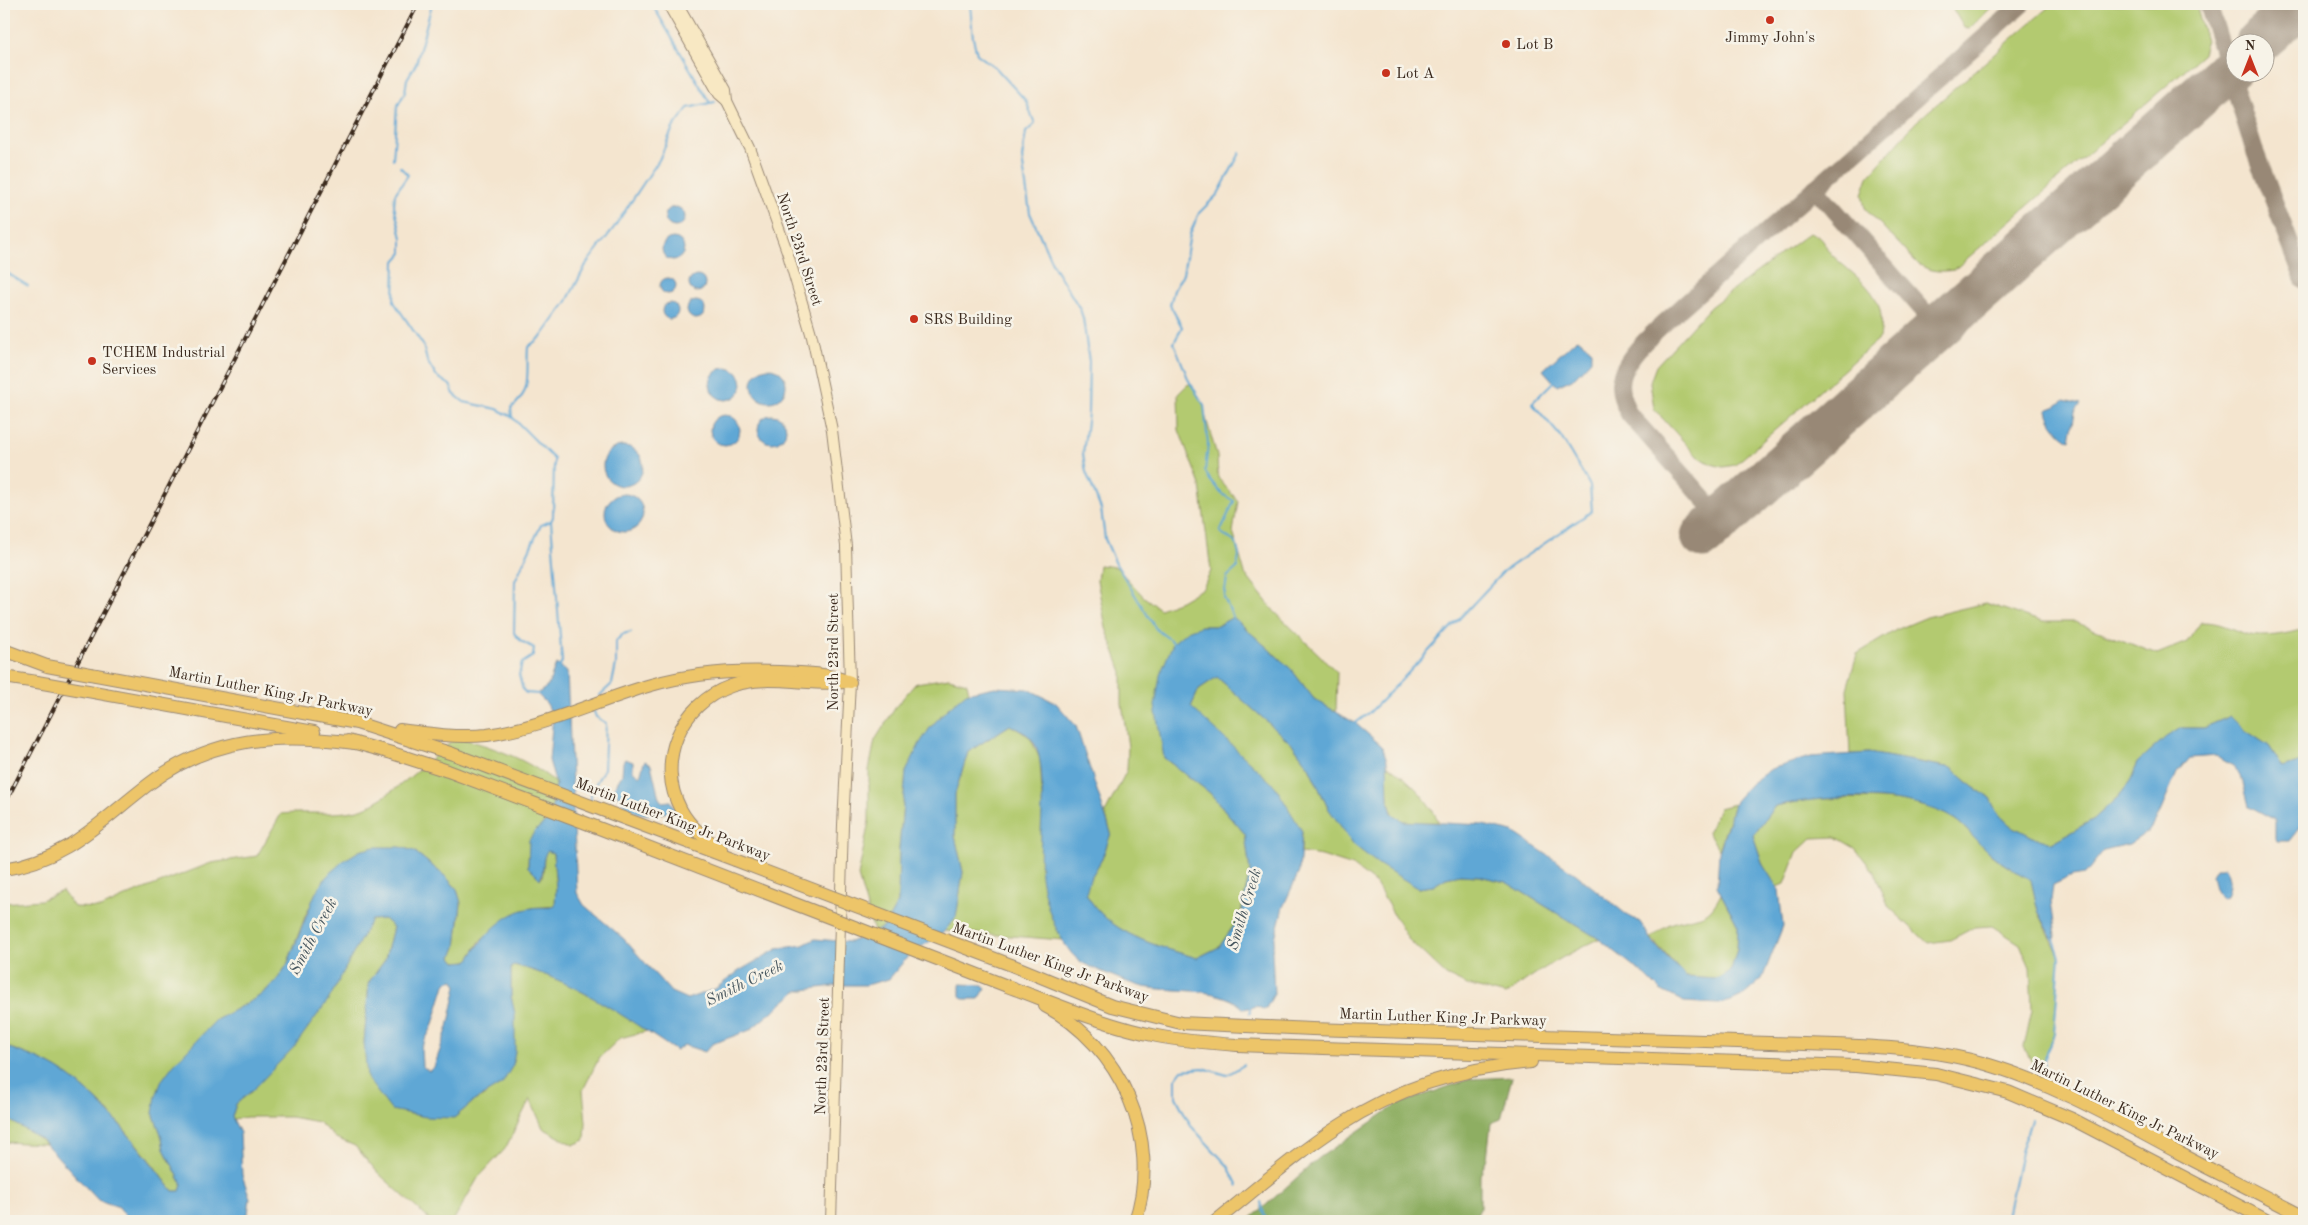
<svg xmlns="http://www.w3.org/2000/svg" width="2308" height="1225" font-family="'Old Standard TT',serif">
  <style>
    .green { fill: #b3ca6f; stroke: #777a46 }
    .forest { fill: #8eae62; stroke: #646c40 }
    .water { fill: #5ea7d5; stroke: #4c687a; fill-rule: evenodd }
    .lines { fill: none; stroke-linecap: round; stroke-linejoin: round }
    .stream { stroke: #5ea7d5; stroke-width: 2 }
    .taxiway { stroke: #988876; stroke-width: 18 }
    .runway { stroke: #988876; stroke-width: 45 }
    .secondary-casing { stroke: #988876; stroke-width: 12 }
    .highway-casing { stroke: #988876; stroke-width: 14 }
    .secondary { stroke: #f8e8c3; stroke-width: 10 }
    .highway { stroke: #edc569; stroke-width: 12 }
    .rail-casing { stroke: #3b2a1e; stroke-width: 4 }
    .rail { stroke: #f7f3e8; stroke-width: 2; stroke-dasharray: 5.5; stroke-linecap: butt }
    .highway-bridge-casing { stroke: #988876; stroke-width: 14; stroke-linecap: butt }
    .highway-bridge { stroke: #edc569; stroke-width: 12 }
    .poi-dot { fill: #c8321e; stroke: #f7f3e8; stroke-width: 2 }
    .labels { text-anchor: middle; stroke-width: 5; stroke-linejoin: round; paint-order: stroke }
    .poi-label { font-size: 15px; fill: #3b2a1e; stroke: #f7f3e8; text-anchor: start }
    .street-label { font-size: 15px; fill: #3b2a1e; stroke: #f7f3e8 }
    .water-label { font-size: 16px; font-style: italic; fill: #47565e; stroke: #f7f3e8 }
  </style>
  <rect width="100%" height="100%" fill="#f7f3e8"/>
  <filter id="ink" filterUnits="userSpaceOnUse"><feTurbulence type="fractalNoise" baseFrequency=".02" numOctaves="2"/><feDisplacementMap in="SourceGraphic" scale="10" xChannelSelector="R" yChannelSelector="G"/><feConvolveMatrix kernelMatrix="1 2 1 2 8 2 1 2 1" color-interpolation-filters="sRGB"/></filter>
  <filter id="wash" filterUnits="userSpaceOnUse"><feTurbulence type="fractalNoise" baseFrequency=".0096" numOctaves="4" result="noise"/><feDisplacementMap in="SourceGraphic" scale="20" xChannelSelector="R" yChannelSelector="G"/><feGaussianBlur stdDeviation="1.12" result="paint"/><feColorMatrix in="noise" values="0 0 0 0 0 0 0 0 0 0 0 0 0 0 0 0 0 1.4 0 .05"/><feComposite in="paint" operator="in"/></filter>
  <g filter="url(#wash)">
    <rect width="100%" height="100%" fill="#f4e5cf"/>
    <g class="green">
      <polygon points="1950,4 1995,4 1969,29 1964,28"/>
      <path d="M 2052,4 L 2196,4 L 2206,42 L 2203,54 L 1954,270 C 1940,272 1931,272 1918,264 L 1865,208 L 1862,194 L 1868,177 L 1916,122 Z"/>
      <path d="M 1809,233 C 1827,237 1822,245 1833,256 C 1862,283 1888,294 1880,338 L 1735,465 L 1723,467 L 1711,464 L 1696,455 L 1654,409 L 1650,382 L 1656,366 L 1710,307 Z"/>
      <path d="M 1191,384 L 1204,405 L 1205,415 L 1217,456 L 1218,478 L 1238,501 L 1233,532 L 1245,574 L 1274,611 L 1337,672 L 1336,712 L 1314,699 L 1291,669 L 1233,617 L 1217,626 L 1201,626 L 1162,735 L 1164,758 L 1210,793 L 1245,834 L 1250,871 L 1240,916 L 1219,947 L 1197,958 C 1157,946 1107,934 1086,893 L 1090,879 L 1102,859 L 1111,833 L 1105,813 L 1127,770 L 1128,747 L 1122,703 L 1122,672 L 1106,628 L 1097,580 L 1099,565 L 1116,567 L 1144,597 L 1160,609 L 1181,601 L 1203,588 L 1211,571 L 1200,485 L 1179,430 L 1178,394 L 1187,385 Z"/>
      <path d="M 1985,603 L 2043,622 L 2075,622 L 2157,654 L 2187,642 L 2201,622 C 2221,622 2228,628 2246,634 C 2263,639 2287,634 2304,629 L 2304,761 L 2283,768 L 2269,746 L 2245,730 L 2231,716 L 2203,728 L 2181,728 L 2138,762 L 2130,782 L 2119,796 L 2094,819 L 2052,843 L 2033,837 L 2010,825 L 1997,813 L 1990,798 L 1973,787 L 1952,768 L 1869,753 L 1850,754 L 1847,689 L 1857,654 L 1896,630 L 1927,617 Z"/>
      <path d="M 1217,677 L 1293,745 L 1309,767 L 1328,808 L 1400,876 L 1418,888 L 1433,886 L 1446,878 L 1460,875 L 1479,876 L 1506,882 L 1599,939 C 1565,955 1535,972 1506,995 L 1467,985 L 1446,975 L 1408,939 L 1376,884 L 1353,866 L 1322,856 L 1301,853 L 1302,831 L 1191,707 L 1199,689 Z"/>
      <polygon points="949,678 967,683 969,692 946,710 930,728 906,772 899,849 898,902 884,927 874,932 858,876 869,821 869,770 875,740 897,705 916,683"/>
      <polygon points="1010,725 1030,737 1040,759 1043,814 1054,921 1063,940 944,931 956,917 963,872 955,836 955,794 968,752"/>
      <path d="M 456,737 C 491,746 528,759 556,783 L 550,819 C 529,836 529,841 528,867 L 541,879 C 546,870 541,859 547,851 L 553,853 L 556,888 L 555,906 L 532,908 L 480,941 L 468,961 L 456,962 L 452,957 L 456,947 L 461,904 L 457,889 L 446,877 L 414,851 L 400,847 L 326,877 L 306,914 L 287,965 L 275,983 L 258,997 L 216,1020 L 153,1113 L 161,1134 L 164,1149 L 182,1184 L 180,1191 L 173,1191 C 141,1149 108,1104 64,1073 C 47,1061 23,1053 4,1046 L 4,903 L 41,900 L 62,891 L 74,907 L 101,908 L 129,895 L 211,863 L 257,856 L 281,814 C 307,811 332,816 358,810 C 382,805 436,755 456,737 Z"/>
      <path d="M 1387,765 C 1410,780 1427,798 1439,822 C 1428,822 1414,823 1404,821 C 1383,816 1388,780 1387,765 Z"/>
      <path d="M 1813,799 C 1860,799 1911,793 1954,819 C 1965,826 1974,839 1984,848 C 1997,862 2015,871 2031,879 L 2038,911 L 2060,957 L 2054,1034 L 2046,1052 L 2044,1066 L 2031,1061 L 2024,1047 L 2032,1010 L 2030,967 L 2020,944 L 1992,926 L 1975,927 L 1950,940 L 1928,943 L 1889,907 L 1874,872 L 1855,848 L 1836,837 L 1812,838 L 1797,852 L 1785,884 L 1776,887 L 1763,865 L 1753,835 L 1775,806 Z"/>
      <polygon points="1734,804 1719,850 1708,832 1719,808"/>
      <path d="M 1721,894 L 1738,926 L 1737,949 L 1731,970 L 1717,979 L 1686,977 L 1651,938 C 1658,933 1665,925 1673,923 C 1699,914 1707,922 1721,894 Z"/>
      <path d="M 384,919 L 393,927 L 385,960 L 369,982 L 364,1043 L 454,1118 L 474,1101 L 486,1095 L 515,1014 L 511,996 L 511,967 L 514,965 C 563,977 605,1003 647,1031 L 620,1038 L 599,1058 L 583,1090 L 586,1122 L 585,1140 L 573,1145 L 543,1128 L 530,1099 L 505,1149 L 478,1178 L 453,1221 L 431,1221 L 378,1173 L 355,1146 L 336,1138 L 318,1122 L 291,1117 L 247,1117 L 233,1119 L 232,1117 L 236,1104 L 254,1089 L 371,920 Z"/>
      <polygon points="4,1117 41,1139 45,1144 4,1142"/>
    </g>
    <polygon class="forest" points="1512,1077 1501,1119 1491,1123 1487,1158 1480,1175 1480,1208 1473,1221 1248,1221 1319,1158 1396,1105 1470,1079"/>
    <g class="water">
      <circle cx="675" cy="217" r="10"/>
      <circle cx="673" cy="249" r="11"/>
      <circle cx="697" cy="284" r="8"/>
      <circle cx="668" cy="286" r="8"/>
      <circle cx="696" cy="310" r="9"/>
      <circle cx="670" cy="311" r="8"/>
      <polygon points="1578,338 1591,349 1591,360 1574,378 1557,386 1543,370"/>
      <circle cx="726" cy="384" r="16"/>
      <circle cx="769" cy="385" r="17"/>
      <path d="M 2064,400 L 2081,404 L 2075,412 L 2070,440 C 2060,435 2049,422 2047,410 L 2057,406 Z"/>
      <circle cx="772" cy="429" r="14"/>
      <circle cx="725" cy="430" r="15"/>
      <circle cx="623" cy="466" r="20"/>
      <circle cx="624" cy="513" r="19"/>
      <path d="M 1233,617 L 1291,669 L 1314,699 L 1355,723 L 1382,746 L 1387,761 L 1388,800 L 1392,813 L 1403,821 L 1483,825 L 1513,832 L 1576,874 L 1627,915 L 1640,922 L 1652,941 L 1686,977 L 1717,979 L 1731,970 L 1737,949 L 1738,926 L 1717,886 L 1719,852 L 1735,801 L 1750,784 L 1771,769 L 1810,757 L 1869,753 L 1952,768 L 1973,787 L 1990,798 L 1997,813 L 2010,825 L 2033,837 L 2052,843 L 2094,819 L 2119,796 L 2130,782 L 2138,762 L 2166,737 L 2181,728 L 2203,728 L 2231,716 L 2245,730 L 2269,746 L 2283,768 L 2304,761 L 2304,822 L 2289,841 L 2277,841 L 2275,839 L 2275,820 L 2249,806 L 2241,775 L 2233,766 L 2216,756 L 2190,758 L 2177,773 L 2159,815 L 2149,831 L 2129,844 L 2104,850 L 2085,874 L 2072,876 L 2053,885 L 2051,901 L 2056,936 L 2054,941 L 2038,911 L 2031,880 C 2015,871 1997,861 1984,848 C 1974,839 1965,826 1954,819 C 1907,791 1826,795 1775,806 L 1753,835 L 1763,865 L 1779,890 L 1783,926 L 1762,979 L 1744,995 L 1731,1001 L 1718,1004 L 1684,1002 L 1660,990 L 1646,976 L 1599,939 L 1506,882 L 1479,876 L 1460,875 L 1446,878 L 1433,886 L 1418,888 L 1378,864 L 1354,845 L 1328,808 L 1309,767 L 1293,745 L 1217,677 L 1199,689 L 1191,707 L 1275,786 L 1302,831 L 1299,872 L 1283,907 L 1272,950 L 1274,994 L 1265,1010 L 1256,1006 L 1244,1009 C 1223,987 1179,992 1150,988 C 1134,986 1118,978 1103,972 C 1090,967 1077,962 1069,950 C 1055,932 1046,905 1042,883 C 1035,850 1053,761 1030,737 C 1025,732 1016,729 1010,725 L 968,752 L 955,794 L 955,836 L 963,872 L 957,912 L 956,917 L 943,933 L 910,954 L 889,979 L 866,985 L 840,985 L 797,991 L 750,1030 L 712,1044 L 705,1052 L 684,1045 L 676,1051 C 625,1017 574,980 514,965 L 511,967 L 511,996 L 515,1014 L 515,1051 L 513,1065 L 502,1084 L 474,1101 L 454,1118 L 426,1117 L 391,1110 L 367,1078 L 364,1043 L 369,982 L 385,960 L 393,927 L 384,919 L 371,920 L 329,999 L 294,1047 L 254,1089 L 236,1104 L 232,1117 L 240,1133 L 242,1175 L 250,1198 L 247,1221 L 129,1221 L 119,1207 L 98,1200 L 41,1139 L 4,1117 L 4,1046 C 23,1053 47,1061 64,1073 C 108,1104 140,1149 173,1191 L 180,1191 L 182,1184 L 164,1149 L 161,1134 L 153,1113 L 156,1096 L 162,1080 L 173,1065 L 216,1020 L 258,997 L 275,983 L 287,965 L 315,894 L 326,877 L 343,861 L 359,851 L 375,847 L 400,847 L 414,851 L 446,877 L 457,889 L 461,903 L 456,947 L 452,957 L 456,962 L 468,961 C 482,938 503,912 532,908 C 540,906 547,909 555,906 L 556,888 L 553,853 L 547,851 C 541,859 545,871 540,879 L 528,867 L 529,840 L 535,831 L 550,818 L 556,785 L 549,760 L 553,716 L 547,704 L 537,694 L 548,686 L 556,664 L 567,672 L 577,893 L 584,905 L 624,939 L 671,992 L 687,999 L 715,989 L 739,971 L 777,949 L 803,945 L 815,939 L 850,942 L 863,937 L 884,927 L 898,902 L 899,849 L 906,772 L 920,743 L 930,728 L 946,710 L 966,693 L 995,687 L 1028,689 L 1056,703 L 1076,726 L 1111,833 L 1102,859 L 1090,879 L 1086,893 C 1107,934 1157,946 1197,958 L 1219,947 L 1241,916 L 1250,871 L 1245,834 L 1210,793 L 1164,758 L 1155,706 L 1160,675 L 1173,643 L 1187,631 L 1201,626 L 1217,626 ZM 454,980 L 457,986 L 448,1027 L 434,1067 L 429,1071 L 422,1066 L 421,1048 L 432,1027 L 445,985 L 447,982 Z"/>
      <path d="M 625,759 L 633,762 L 633,771 L 640,776 L 644,762 L 645,761 L 651,765 L 659,798 L 662,802 L 670,801 L 675,809 C 669,813 662,813 655,814 C 633,816 624,809 614,788 L 622,775 L 623,762 Z"/>
      <path d="M 2216,868 L 2224,868 C 2231,877 2230,887 2226,897 L 2221,899 L 2215,889 L 2212,875 Z"/>
      <polygon points="960,984 983,985 986,988 979,999 963,999 960,996"/>
    </g>
    <g class="lines">
      <g class="stream">
        <polyline points="652,4 710,103"/>
        <polyline points="970,4 973,38 977,54 996,68 1026,101 1035,124 1026,132 1022,158 1030,213 1053,265 1080,309 1083,318 1089,362 1088,413 1083,454 1086,472 1101,509 1105,539 1116,564 1156,629 1174,643"/>
        <polyline points="393,159 397,107 405,92 407,79 416,64 432,4"/>
        <polyline points="400,167 408,175 395,194 394,205 402,238 402,253 395,261 394,302 423,345 427,361 436,376 450,385 454,394 464,402 497,409 512,417 554,459 553,517 551,521 562,662 559,667"/>
        <polyline points="4,271 28,286"/>
        <path d="M 512,417 L 511,408 C 533,392 526,371 528,347 L 542,336 L 566,303 L 587,263 L 613,229 L 659,160 L 673,128 L 688,108 L 715,102"/>
        <polyline points="1233,617 1224,598 1227,577 1237,568 1239,555 1236,543 1220,532 1234,501 1222,494 1210,480 1205,471 1208,444 1204,405 1189,381 1174,343 1182,327 1170,305 1174,290 1183,274 1190,234 1199,213 1218,194 1240,153"/>
        <polyline points="538,694 526,693 523,690 519,675 522,663 533,656 534,648 521,641 514,633 515,581 541,525 551,521"/>
        <polyline points="599,696 612,684 616,664 616,641 623,634 631,632"/>
        <polyline points="1353,725 1370,712 1394,688 1504,571 1592,511 1590,486 1585,477 1561,437 1532,403 1555,380"/>
        <polyline points="591,800 591,792 604,769 606,723 596,717 593,709"/>
        <polyline points="1250,1007 1250,1013"/>
        <polyline points="2044,1070 2046,1052 2054,1034 2060,957 2054,939"/>
        <polyline points="1238,1186 1228,1166 1191,1126 1176,1097 1176,1078 1182,1070 1203,1068 1227,1075 1244,1065"/>
        <polyline points="1261,1202 1266,1221"/>
        <polyline points="2006,1221 2021,1152 2031,1120"/>
      </g>
      <g class="taxiway">
        <polyline points="2208,4 2254,149 2304,280"/>
        <polyline points="1815,188 1938,327"/>
        <path d="M 1722,519 L 1629,414 C 1624,404 1620,395 1620,384 C 1622,356 1662,326 1681,308 L 2022,4"/>
      </g>
      <g class="runway">
        <polyline points="2258,42 2302,4"/>
        <polyline points="1703,536 2236,63"/>
      </g>
    </g>
  </g>
  <g filter="url(#ink)">
    <g class="lines">
      <defs>
        <g id="secondary">
          <polyline points="668,4 719,94 727,101"/>
          <polyline points="677,4 726,90 727,101 750,148 787,251 812,337 832,430 846,546 850,682 843,825 831,1221"/>
        </g>
        <g id="highway">
          <polyline points="4,650 47,666"/>
          <polyline points="96,675 357,723 453,754 735,860"/>
          <polyline points="4,677 37,682"/>
          <polyline points="88,691 314,732"/>
          <path d="M 400,730 C 429,734 458,738 487,735 C 544,727 596,701 651,685 C 692,673 735,670 779,672 C 805,673 824,673 850,682"/>
          <polyline points="348,741 392,753"/>
          <path d="M 721,850 C 706,839 690,827 681,810 C 655,762 680,704 731,686 C 766,673 808,686 845,682"/>
          <path d="M 4,869 C 67,860 100,821 149,784 C 212,736 279,733 355,743"/>
          <path d="M 1014,966 L 1112,1006 L 1181,1023 L 1312,1029 L 1836,1045 C 1887,1047 1937,1050 1986,1064 C 2054,1084 2117,1120 2179,1153 C 2221,1175 2263,1195 2304,1217"/>
          <path d="M 1007,986 C 1056,1004 1106,1026 1157,1036 C 1183,1041 1210,1043 1237,1045 L 1856,1066 L 1936,1074 L 2008,1092 L 2072,1119 L 2268,1221"/>
          <path d="M 1045,1006 C 1120,1045 1163,1139 1135,1221"/>
          <path d="M 1216,1221 C 1256,1189 1296,1154 1339,1126 C 1396,1088 1464,1068 1531,1062"/>
        </g>
      </defs>
      <use href="#secondary" class="secondary-casing"/>
      <use href="#highway" class="highway-casing"/>
      <use href="#secondary" class="secondary"/>
      <use href="#highway" class="highway"/>
      <defs>
        <polyline id="rail" points="4,805 418,4"/>
      </defs>
      <use href="#rail" class="rail-casing"/>
      <use href="#rail" class="rail"/>
      <defs>
        <g id="highway-bridge">
          <polyline points="47,666 96,675"/>
          <polyline points="37,682 88,691"/>
          <polyline points="392,753 448,771 578,820 1007,986"/>
          <polyline points="735,860 1014,966"/>
        </g>
      </defs>
      <use href="#highway-bridge" class="highway-bridge-casing"/>
      <use href="#highway-bridge" class="highway-bridge"/>
    </g>
  </g>
  <g class="poi-dot">
    <circle cx="1770" cy="20" r="5"/>
    <circle cx="1506" cy="44" r="5"/>
    <circle cx="1386" cy="73" r="5"/>
    <circle cx="914" cy="319" r="5"/>
    <circle cx="92" cy="361" r="5"/>
  </g>
  <g class="labels">
    <g class="poi-label">
      <text x="1770" y="42" text-anchor="middle">Jimmy John's</text>
      <text x="1516" y="49">Lot B</text>
      <text x="1396" y="78">Lot A</text>
      <text x="924" y="324">SRS Building</text>
      <text x="102" y="357">TCHEM Industrial<tspan x="102" dy="17">Services</tspan></text>
    </g>
    <g class="street-label">
      <text transform="translate(800 249) rotate(72)" y="5">North 23rd Street</text>
      <text transform="translate(833 652) rotate(-90)" y="5">North 23rd Street</text>
      <text transform="translate(271 691) rotate(11)" y="5">Martin Luther King Jr Parkway</text>
      <text transform="translate(673 819) rotate(21)" y="5">Martin Luther King Jr Parkway</text>
      <text transform="translate(1051 962) rotate(20)" y="5">Martin Luther King Jr Parkway</text>
      <text transform="translate(1443 1017) rotate(2)" y="5">Martin Luther King Jr Parkway</text>
      <text transform="translate(822 1056) rotate(-88)" y="5">North 23rd Street</text>
      <text transform="translate(2125 1109) rotate(26)" y="5">Martin Luther King Jr Parkway</text>
    </g>
    <g class="water-label">
      <text transform="translate(1243 909) rotate(-73)" y="6">Smith Creek</text>
      <text transform="translate(312 936) rotate(-62)" y="6">Smith Creek</text>
      <text transform="translate(744 982) rotate(-26)" y="6">Smith Creek</text>
    </g>
  </g>
  <rect width="2308" height="1225" fill="none" stroke="#f7f3e8" stroke-width="20"/>
  <g transform="translate(2250 58)"><circle r="24" fill="#f7f3e8" stroke="#aca397"/>
  <path d="M0-4L9 19L0 12L-9 19Z" fill="#c8321e"/>
  <text y="-8" font-size="14" font-weight="bold" text-anchor="middle" fill="#3b2a1e">N</text>
  </g>
</svg>
